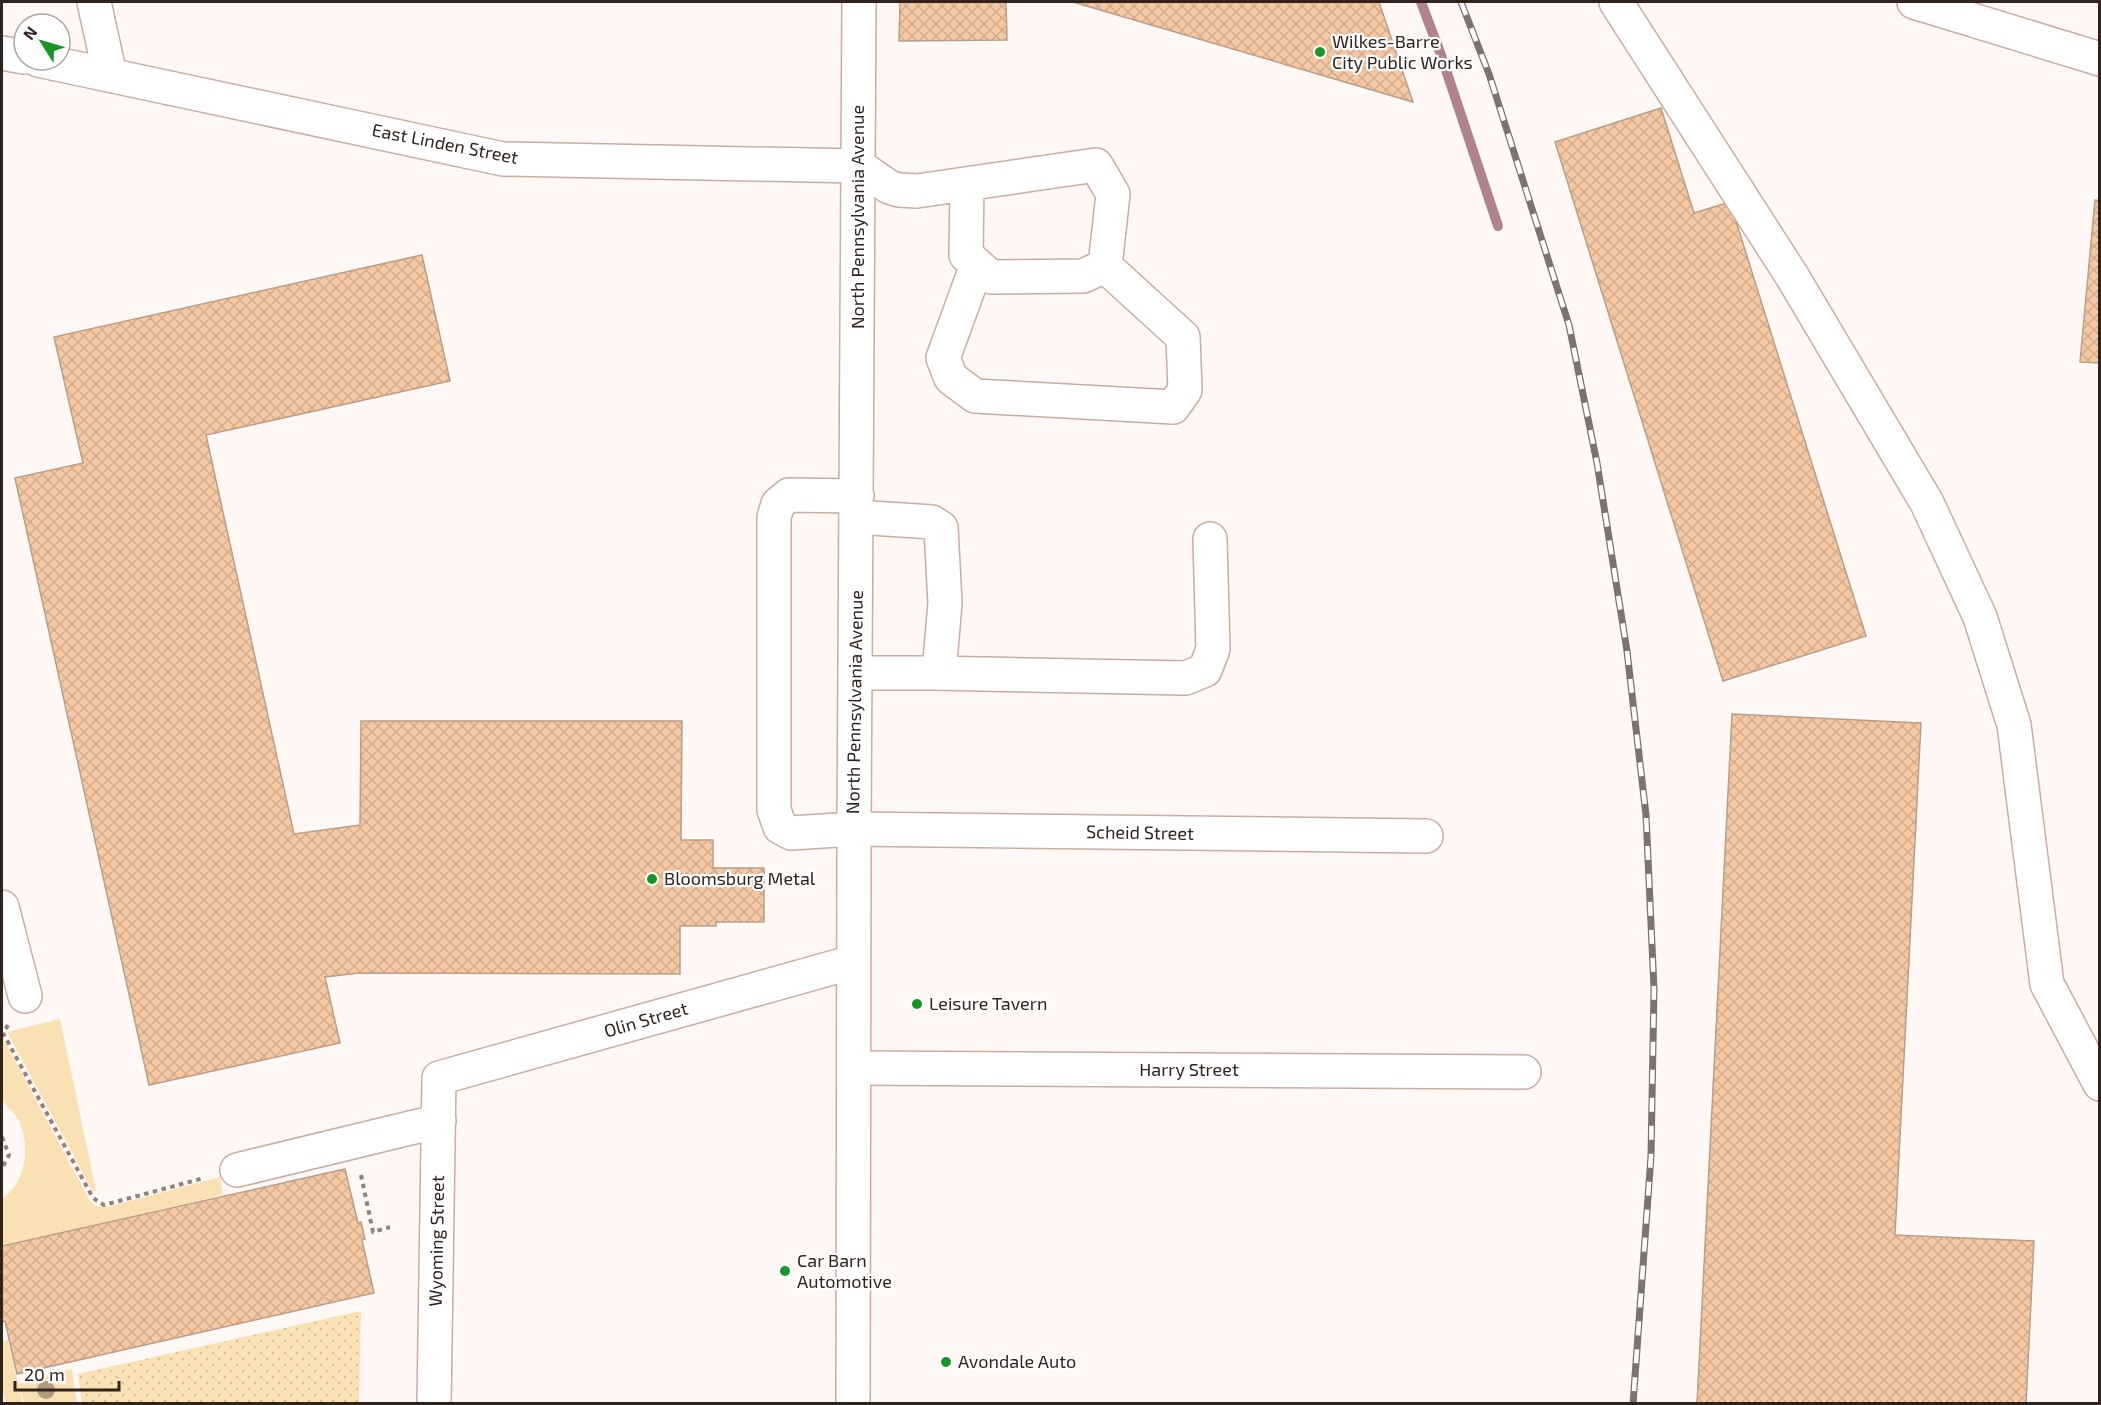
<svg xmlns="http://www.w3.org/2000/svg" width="2101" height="1405" font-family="'Exo 2',sans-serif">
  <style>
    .green { fill: #fae1b4 }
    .park { fill: url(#park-dots) }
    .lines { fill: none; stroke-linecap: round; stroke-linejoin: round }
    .stream { stroke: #af838d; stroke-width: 10 }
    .building { fill: url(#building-cross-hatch); stroke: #b89f8a; stroke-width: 1.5 }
    .minor-casing { stroke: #cdaca0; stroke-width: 36 }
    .path { stroke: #8d837f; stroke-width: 4; stroke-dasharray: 4.5 4.5; stroke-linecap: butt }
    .minor { stroke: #fff; stroke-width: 33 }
    .rail-casing { stroke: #7d726e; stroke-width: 7 }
    .rail { stroke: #fff; stroke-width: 4.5; stroke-dasharray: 14; stroke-linecap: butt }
    .tree { fill: #ae9c7b }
    .poi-dot { fill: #189527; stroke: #fff; stroke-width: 2 }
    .labels { text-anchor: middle; stroke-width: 4.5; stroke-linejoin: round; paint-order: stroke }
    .poi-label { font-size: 18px; fill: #30231e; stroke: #fff; text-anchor: start }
    .street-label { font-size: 18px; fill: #30231e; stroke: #fff }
  </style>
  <defs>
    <pattern id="park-dots" width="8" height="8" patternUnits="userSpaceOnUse" patternTransform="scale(1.5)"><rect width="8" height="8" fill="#fae1b4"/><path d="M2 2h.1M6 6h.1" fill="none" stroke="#d7c19a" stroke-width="1.8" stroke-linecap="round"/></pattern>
    <pattern id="building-cross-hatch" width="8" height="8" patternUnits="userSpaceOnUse" patternTransform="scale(1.5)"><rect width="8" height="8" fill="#f5c8a3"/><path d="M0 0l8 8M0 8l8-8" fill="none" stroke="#d2ac8c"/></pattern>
  </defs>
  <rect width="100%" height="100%" fill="#fff8f5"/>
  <g class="green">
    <polygon points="60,1019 96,1191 93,1192 7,1032"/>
    <path d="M 2,1036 L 90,1201 L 96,1206 L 107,1207 L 220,1177 L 223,1195 L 2,1246 L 2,1199 C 27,1182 31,1145 18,1119 C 14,1112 3,1104 2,1097 C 0,1085 2,1050 2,1036 Z"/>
    <polygon points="8,1340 18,1383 72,1369 77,1403 24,1403 19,1384 22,1403 6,1403 2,1386 2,1342"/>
  </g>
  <polygon class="park" points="361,1311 359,1403 82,1403 78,1374"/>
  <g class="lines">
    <polyline class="stream" points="1421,2 1441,55 1498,226"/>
  </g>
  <g class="building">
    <polygon points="900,2 1006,2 1007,40 899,41"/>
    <polygon points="1073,2 1379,2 1413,102"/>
    <polygon points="1661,108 1694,213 1730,202 1866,636 1723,681 1555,142"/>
    <polygon points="2095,200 2100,201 2100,363 2080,362"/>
    <polygon points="422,255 450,381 206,435 294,834 360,825 361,721 682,721 681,840 713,840 713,868 764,868 764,922 716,922 716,926 680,926 680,974 359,973 325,977 340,1043 149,1085 15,478 83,463 54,337"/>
    <polygon points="1732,714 1921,723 1895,1235 2034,1241 2026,1404 1697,1404"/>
    <polygon points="345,1169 358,1223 361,1222 365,1239 362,1240 374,1293 17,1374 5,1321 2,1322 2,1246"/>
  </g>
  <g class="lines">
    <defs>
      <g id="minor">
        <polyline points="94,2 110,75"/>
        <polyline points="1616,2 1792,276 1927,503 1980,617 2014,725 2047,984 2100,1084"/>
        <polyline points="1914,2 2100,59"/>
        <polyline points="2,53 24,57"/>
        <polyline points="38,60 503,159 859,166 889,187 899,190 917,191 1096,165 1113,194 1105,266 1083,276 991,277 966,255 967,184"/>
        <polyline points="977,265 943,358 951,378 975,396 1173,407 1185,390 1183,337 1105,266"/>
        <polyline points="857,496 789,495 778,504 774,517 774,810 780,827 791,833 854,829 1426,836"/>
        <polyline points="856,517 932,522 941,528 945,603 939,673"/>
        <polyline points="855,673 933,673 1186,678 1205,670 1213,649 1210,539"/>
        <polyline points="2,907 25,996"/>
        <polyline points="854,1068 1524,1072"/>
        <polyline points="237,1170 439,1121"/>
        <polyline points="434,1404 439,1078 853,962"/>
        <polyline points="853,1404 854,829 859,2"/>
      </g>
    </defs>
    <use href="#minor" class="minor-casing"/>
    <g class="path">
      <polyline points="8,1025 3,1033 93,1198 104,1205 204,1178"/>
      <polyline points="2,1137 9,1155 2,1168"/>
      <polyline points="361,1175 373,1232 390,1227"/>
    </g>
    <use href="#minor" class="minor"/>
    <defs>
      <polyline id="rail" points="1461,2 1489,74 1569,325 1597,463 1627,651 1646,815 1654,989 1651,1156 1633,1404"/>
    </defs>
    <use href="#rail" class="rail-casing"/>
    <use href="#rail" class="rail"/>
  </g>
  <circle class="tree" cx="46" cy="1390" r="9"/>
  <g class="poi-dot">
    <circle cx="1320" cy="52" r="6"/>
    <circle cx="652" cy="879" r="6"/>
    <circle cx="917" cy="1004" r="6"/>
    <circle cx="785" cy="1271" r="6"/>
    <circle cx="946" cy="1362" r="6"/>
  </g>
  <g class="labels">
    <g class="poi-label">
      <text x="1332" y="48">Wilkes-Barre<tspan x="1332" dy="21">City Public Works</tspan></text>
      <text x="664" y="885">Bloomsburg Metal</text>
      <text x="929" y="1010">Leisure Tavern</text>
      <text x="797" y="1267">Car Barn<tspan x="797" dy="21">Automotive</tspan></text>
      <text x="958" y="1368">Avondale Auto</text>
    </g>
    <g class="street-label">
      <text transform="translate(445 144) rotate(11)" y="6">East Linden Street</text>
      <text transform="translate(858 217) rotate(-90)" y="6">North Pennsylvania Avenue</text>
      <text transform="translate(855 702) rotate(-89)" y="6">North Pennsylvania Avenue</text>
      <text transform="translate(1140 833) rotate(1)" y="6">Scheid Street</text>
      <text transform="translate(646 1020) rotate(-16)" y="6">Olin Street</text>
      <text x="1189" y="1076">Harry Street</text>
      <text transform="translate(437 1241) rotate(-89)" y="6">Wyoming Street</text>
    </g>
  </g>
  <rect width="2101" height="1405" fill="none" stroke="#30231e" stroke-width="6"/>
  <g transform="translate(42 42) rotate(307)"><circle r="28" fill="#ffffff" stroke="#aca7a5" stroke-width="1.5"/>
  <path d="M0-4.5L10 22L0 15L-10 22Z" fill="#189527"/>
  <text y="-9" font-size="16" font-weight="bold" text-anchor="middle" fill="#30231e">N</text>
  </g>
  <path d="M15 1381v9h104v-9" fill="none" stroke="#30231e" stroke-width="3"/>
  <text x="24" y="1381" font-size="18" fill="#30231e" stroke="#ffffff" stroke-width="4.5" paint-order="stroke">20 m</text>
</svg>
